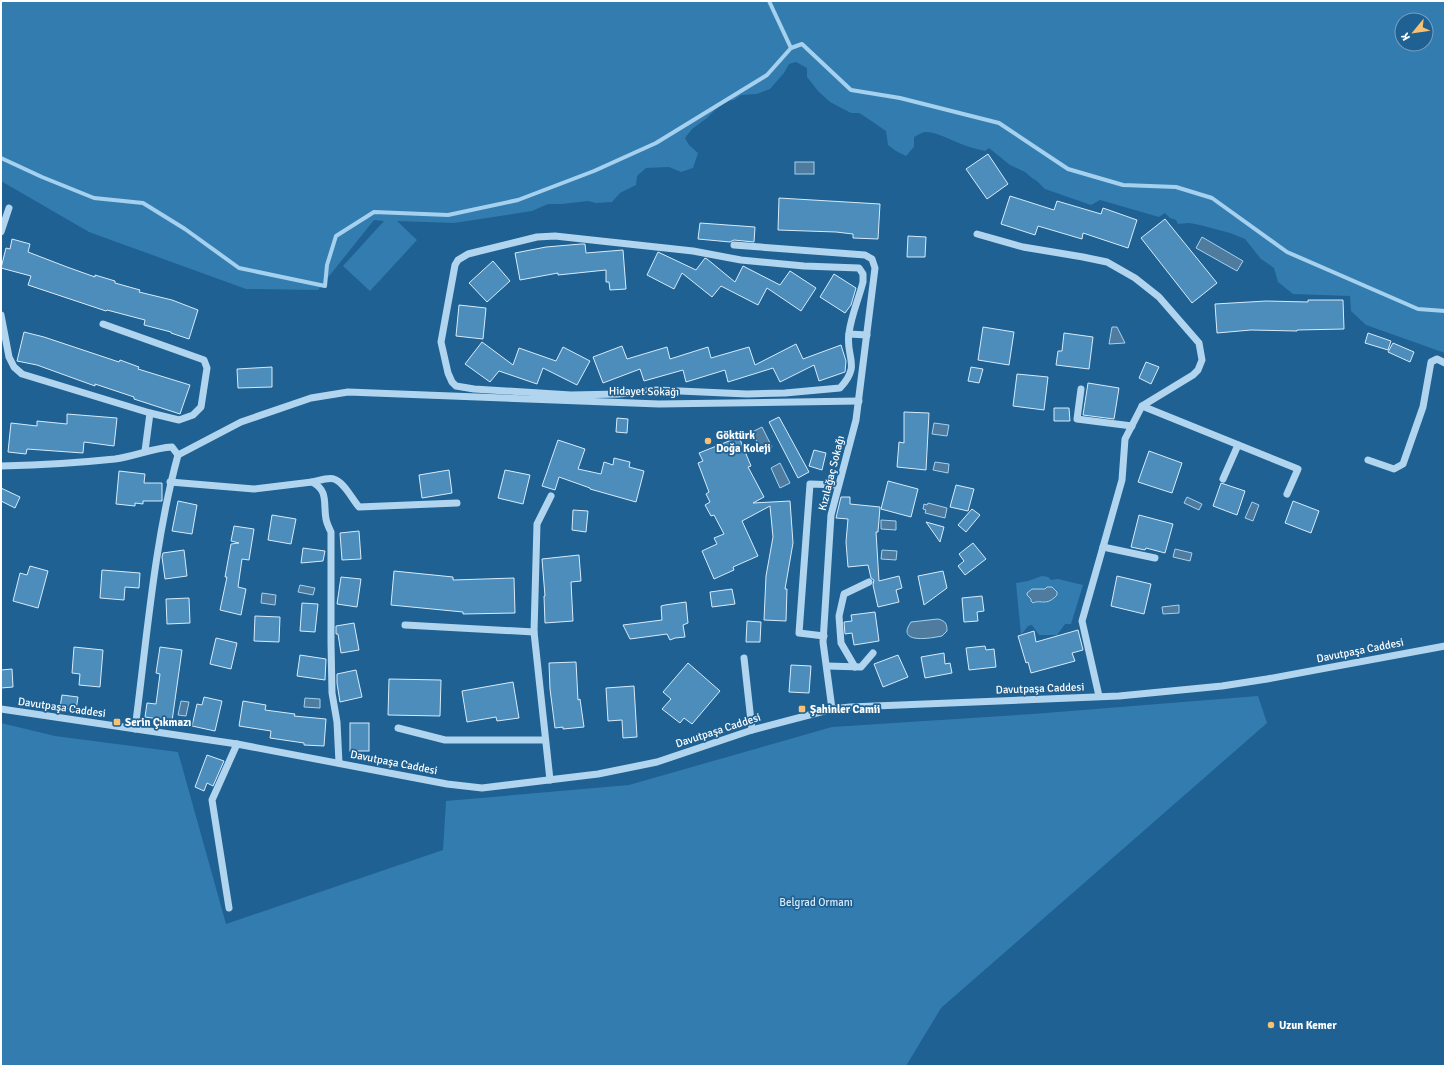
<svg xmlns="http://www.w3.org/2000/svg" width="1446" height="1067" font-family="Signika,sans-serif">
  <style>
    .green { fill: #337cb0; fill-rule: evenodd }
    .water { fill: #4f7c9e; stroke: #a5d1ef }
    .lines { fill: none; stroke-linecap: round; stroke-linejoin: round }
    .stream { stroke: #a5d1ef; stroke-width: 4 }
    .building { fill: #4c8dbb; stroke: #d7ebfa }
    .minor { stroke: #b1d5ee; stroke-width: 7 }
    .poi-dot { fill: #fbc172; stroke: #1f6192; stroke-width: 1.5 }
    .labels { text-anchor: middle; stroke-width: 3.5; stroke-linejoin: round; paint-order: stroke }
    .street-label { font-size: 11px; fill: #fff; stroke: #1f6192 }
    .poi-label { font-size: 11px; font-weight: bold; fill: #fff; stroke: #1f6192; text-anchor: start }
    .park-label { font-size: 11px; fill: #d7ebfa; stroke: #1f6192 }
  </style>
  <rect width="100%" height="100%" fill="#1f6192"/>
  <g class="green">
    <path d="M 1,1 L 1445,1 L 1445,353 L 1366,325 L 1351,311 L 1350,296 L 1293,294 L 1278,282 L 1274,268 L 1261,259 L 1245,239 L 1230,233 L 1200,225 L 1189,223 L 1178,224 L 1176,220 L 1170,218 L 1165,213 L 1159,217 L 1100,200 L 1091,205 L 1045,189 L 1037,181 L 1032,178 L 1025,172 L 1010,165 L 989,148 L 985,151 C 977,149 968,147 961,144 C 951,140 936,132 926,132 C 922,132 918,135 914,137 L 914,147 L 906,156 L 896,151 L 888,145 L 886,131 L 864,116 L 859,113 L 851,113 L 830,102 L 818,91 L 807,77 L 807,68 L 796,62 L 789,64 L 784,73 L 770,89 L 757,94 L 741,95 L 734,100 L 726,101 L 720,105 L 707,118 L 692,129 L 685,138 L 689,145 L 698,153 L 693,168 L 681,172 L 669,167 L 646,168 L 637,176 L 636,185 L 620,193 L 612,202 L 596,203 L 588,201 L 562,204 L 548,204 L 532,211 L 454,223 L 397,221 L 417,240 L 370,291 L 343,266 L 384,221 L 374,220 L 318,290 L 246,289 L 89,232 L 1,181 ZM 1402,20 L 1426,20 L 1426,44 L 1402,44 Z"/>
    <polygon points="1042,576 1048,577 1051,580 1058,579 1083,585 1071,624 1065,624 1057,635 1039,635 1032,625 1028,626 1021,635 1016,583 1028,581"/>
    <polygon points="1258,696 1267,723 941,1008 906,1066 1,1066 1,723 55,736 178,752 226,924 443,850 446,801 629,785 832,727 1033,714"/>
  </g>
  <g class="water">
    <rect x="795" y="162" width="19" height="12"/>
    <polygon points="1202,237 1243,261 1237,271 1196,248"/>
    <polygon points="1112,327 1117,327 1125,343 1109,344"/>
    <polygon points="934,423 949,425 947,436 932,434"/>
    <polygon points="762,427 772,447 762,452 752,432"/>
    <polygon points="935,462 949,464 948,473 933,470"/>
    <polygon points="780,463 790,483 780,488 771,468"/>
    <polygon points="1187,497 1202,504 1199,510 1184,503"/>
    <polygon points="1252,502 1259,505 1253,521 1245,518"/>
    <polygon points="928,503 947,508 945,518 925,513 926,510 923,509 924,504 927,505"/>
    <polygon points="881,520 896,521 896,530 881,529"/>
    <polygon points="1175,549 1192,553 1190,561 1173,557"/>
    <polygon points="882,550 897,551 896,560 881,559"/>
    <polygon points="300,585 315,588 313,595 298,592"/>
    <path d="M 1047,587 L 1052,587 L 1057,592 L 1057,595 C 1046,607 1041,599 1033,603 L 1031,601 L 1031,599 L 1027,595 L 1027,593 L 1032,589 L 1045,589 Z"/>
    <polygon points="262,593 276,595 275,605 261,603"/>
    <polygon points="1179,605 1179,613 1163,614 1162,607"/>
    <path d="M 938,619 C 946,621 947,624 947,631 L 942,636 C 932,638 895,645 911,622 Z"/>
    <polygon points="305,698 320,699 320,708 304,707"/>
    <polygon points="181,701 189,702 186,716 178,715"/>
  </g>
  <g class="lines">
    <g class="stream">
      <polyline points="769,1 791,48"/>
      <polyline points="1,158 42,177 94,198 143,203 185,229 239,268 325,286 327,265 336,236 374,212 448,215 518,200 594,171 656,143 767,75 791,48 802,44 851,90 900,98 999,123 1068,169 1123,185 1176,187 1212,198 1287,252 1418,309 1445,311"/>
    </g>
  </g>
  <g class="building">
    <polygon points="988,154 1008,184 987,199 966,169"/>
    <polygon points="1010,196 1054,210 1057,201 1101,214 1103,208 1137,220 1128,248 1083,233 1082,239 1038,226 1035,235 1001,224"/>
    <polygon points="779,198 880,204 878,239 853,238 853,234 836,232 778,230"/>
    <polygon points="1165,219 1217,283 1192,303 1141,238"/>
    <polygon points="700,223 755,227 754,242 734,240 730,242 698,239"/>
    <polygon points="908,236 926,237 925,257 907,257"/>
    <polygon points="12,239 30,244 28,252 67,267 95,277 95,275 115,281 115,283 140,290 139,292 172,300 198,310 189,339 171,333 171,332 144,325 145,320 107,310 106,311 28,285 31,276 1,268 6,248 10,249"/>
    <polygon points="581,244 585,244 586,253 623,250 626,289 610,290 609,282 606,282 606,270 558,275 558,273 520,280 515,253 546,247"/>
    <polygon points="658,252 696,270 705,258 707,259 735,282 743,266 780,285 790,271 816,288 801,311 767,288 758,305 721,286 712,297 682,273 674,289 647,275"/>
    <polygon points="493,261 510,281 487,302 469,283"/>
    <polygon points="834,274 856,288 851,305 845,313 820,297"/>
    <polygon points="1308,300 1343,300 1344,329 1297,330 1297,331 1251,330 1217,333 1215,304 1266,301 1308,302"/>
    <polygon points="459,305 486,308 483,339 456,336"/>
    <polygon points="983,327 1014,332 1009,365 978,360"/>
    <polygon points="24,332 44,337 119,362 120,360 139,367 138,369 190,385 180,414 134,399 134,397 95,384 95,386 37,365 17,361"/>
    <polygon points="1064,333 1093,337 1089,369 1056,365 1058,351 1062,351"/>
    <polygon points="1368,333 1391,341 1388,350 1365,343"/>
    <polygon points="482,342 513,365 519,348 556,361 563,347 590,361 577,385 543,368 537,384 499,371 490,382 465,364"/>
    <polygon points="1393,343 1414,352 1410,362 1388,352"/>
    <polygon points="796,344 803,359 841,345 846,361 845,372 819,381 814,365 780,382 773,368 728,382 725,370 686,382 683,370 644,381 640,369 603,383 593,357 622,346 627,359 667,347 670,359 708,347 711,358 749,347 755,365"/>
    <polygon points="1146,362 1159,367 1151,384 1139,378"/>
    <polygon points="272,367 272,387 238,388 237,369"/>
    <polygon points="971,367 983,369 979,383 968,381"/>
    <polygon points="1017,374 1048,377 1044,410 1013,406"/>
    <polygon points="1088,383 1119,388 1114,419 1083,415"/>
    <polygon points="1054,408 1069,408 1070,421 1054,421"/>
    <polygon points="904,412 929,413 926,470 897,467 899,442 904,443"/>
    <polygon points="67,414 117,418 114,446 84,442 83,453 27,449 26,454 8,452 11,423 37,426 37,421 67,424"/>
    <polygon points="779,417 809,472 798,478 769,422"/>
    <polygon points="617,418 628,419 627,433 616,432"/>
    <polygon points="739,437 751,466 748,467 764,497 753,503 790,501 793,543 785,589 787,589 786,621 764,620 766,576 773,537 770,506 742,521 758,556 733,567 734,570 714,579 702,551 717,544 714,538 724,534 714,515 711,516 705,505 710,502 706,494 709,492 698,463 703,461 699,453"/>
    <polygon points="558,440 585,449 578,469 601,474 604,462 613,465 614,458 630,462 629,467 644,471 636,502 590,489 590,488 559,477 555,490 542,486"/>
    <polygon points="814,450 826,453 822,470 809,466"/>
    <polygon points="1149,451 1182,463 1172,493 1138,482"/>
    <polygon points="449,470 452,493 422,498 419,475"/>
    <polygon points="505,470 530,475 523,504 498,498"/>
    <polygon points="119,471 145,474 144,483 162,483 162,501 143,501 143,504 135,503 135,506 116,504"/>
    <polygon points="888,481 918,489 911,517 881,509"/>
    <polygon points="1221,483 1245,491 1237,515 1213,506"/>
    <polygon points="956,485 974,489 968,511 950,507"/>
    <polygon points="1,488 20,497 15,508 1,501"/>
    <polygon points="841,497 850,497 850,504 880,507 878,532 876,532 879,581 899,576 902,588 896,590 899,602 878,607 873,585 874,580 871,578 868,565 848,567 846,542 848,519 836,518"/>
    <polygon points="178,501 197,505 192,534 172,531"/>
    <polygon points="1293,501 1319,511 1311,533 1285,523"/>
    <polygon points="972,509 980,515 966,532 958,525"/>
    <polygon points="573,510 588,511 586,532 572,530"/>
    <polygon points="272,515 296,519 291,544 268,540"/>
    <polygon points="1139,515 1173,524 1165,553 1146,548 1145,550 1131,547"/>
    <polygon points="926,522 944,527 940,542"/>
    <polygon points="234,526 254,529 249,560 242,559 238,587 246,589 241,615 220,610 227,577 225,577 231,544 239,543 231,541"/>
    <polygon points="359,531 361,559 342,560 340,533"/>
    <polygon points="973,543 986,559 965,575 958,566 964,561 959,554"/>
    <polygon points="303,548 325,551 323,561 301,563"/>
    <polygon points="184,550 187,576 165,579 162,557 163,553"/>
    <polygon points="579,555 581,581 571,582 573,621 545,623 544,596 545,596 542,559"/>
    <polygon points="30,566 48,571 38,608 13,601 20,573 27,575"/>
    <polygon points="102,570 140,573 139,588 125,587 124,600 100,598"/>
    <polygon points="394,571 453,577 453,580 514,578 515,613 463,614 463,612 391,605"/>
    <polygon points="943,571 947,588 924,605 918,576"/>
    <polygon points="1117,576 1151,584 1144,614 1111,606"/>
    <polygon points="341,577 361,579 357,607 337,604"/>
    <polygon points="732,589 735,604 712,607 710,592"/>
    <polygon points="982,596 984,611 977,612 978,621 964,622 962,598"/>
    <polygon points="189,598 190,623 167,624 166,599"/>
    <polygon points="686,602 688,623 683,625 685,637 675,638 670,640 667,634 630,639 623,625 662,620 661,606 665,605"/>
    <polygon points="302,603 318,604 315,632 300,631"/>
    <polygon points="875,612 879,641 854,645 852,633 845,634 844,622 852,621 851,615"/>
    <polygon points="255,616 280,617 279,642 254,641"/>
    <polygon points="747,621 761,622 760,642 746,642"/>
    <polygon points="354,623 359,650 341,653 338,634 336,634 336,626"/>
    <polygon points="1078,630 1083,650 1072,653 1075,661 1031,673 1028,662 1026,663 1018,636 1034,631 1036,642"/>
    <polygon points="216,638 237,643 231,669 210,664"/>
    <polygon points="985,646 986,650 994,649 996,667 969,670 966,648"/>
    <polygon points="74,647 103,650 100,687 79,685 80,674 72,673"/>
    <polygon points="160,647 182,650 172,721 145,717 147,703 156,704 160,674 156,673"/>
    <polygon points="944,653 945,664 950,663 952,673 925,678 921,657"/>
    <polygon points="300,655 326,659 325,680 297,676"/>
    <polygon points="898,655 908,677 883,687 874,664"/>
    <polygon points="576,662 578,700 580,699 584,727 563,729 563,727 555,728 550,689 549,663"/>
    <polygon points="688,663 720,691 692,724 684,718 680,723 662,709 671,699 663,692"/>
    <polygon points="791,665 811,666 809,693 789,692"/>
    <polygon points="12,669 13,687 1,688 1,670"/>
    <polygon points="356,670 362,697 340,702 337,683 337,674"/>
    <polygon points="389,679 441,680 440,716 388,715"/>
    <polygon points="513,682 519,718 497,721 496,717 467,722 462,691"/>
    <polygon points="634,686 637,737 623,738 622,720 608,721 606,688"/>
    <polygon points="62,695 78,697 76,710 60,707"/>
    <polygon points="204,697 222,701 215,731 192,726 197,704 202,705"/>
    <polygon points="243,701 266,705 265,710 295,714 294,716 326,719 324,746 304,745 304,743 270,738 271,731 239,726"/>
    <rect x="350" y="723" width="19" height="28"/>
    <polygon points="207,755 224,761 213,786 207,783 204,791 195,787"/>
  </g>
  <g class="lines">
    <g class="minor">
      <polyline points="1,232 9,208"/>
      <polyline points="977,234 1023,247 1083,257 1107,262 1135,278 1159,297 1199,343 1202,360 1198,370 1193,375 1142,406 1125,439 1122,480 1082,621 1099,696"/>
      <path d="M 555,236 L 693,251 L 741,260 L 804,266 L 859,268 L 863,274 L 863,282 C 859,298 851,316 849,333 C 845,358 862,364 840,388 L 785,393 L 747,394 L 657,390 L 619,394 L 571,395 L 474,389 L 456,386 L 452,382 L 448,373 L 441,342 L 455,265 L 458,260 L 468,254 L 537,237 Z"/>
      <polyline points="734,245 865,255 872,259 875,268 856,420 831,515 823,642 832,709"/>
      <polyline points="1,315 9,357 14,367 22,374 150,413 145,451"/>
      <polyline points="103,324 204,360 207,368 201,407 193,415 179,420 150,413"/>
      <polyline points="849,334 867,335"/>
      <polyline points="1081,389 1077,419 1132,426"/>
      <polyline points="1142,406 1298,469 1287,494"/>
      <polyline points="178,455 241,422 311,398 348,392 659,404 859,401"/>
      <polyline points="1368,460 1394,469 1403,464 1423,407 1431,362 1437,359 1445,363"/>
      <path d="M 1,466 C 39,465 77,463 115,459 C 135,456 153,448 172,447 L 178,455 C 154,543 147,638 135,729"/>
      <polyline points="1223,479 1238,445"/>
      <path d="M 170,482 L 254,489 L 312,482 C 329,491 323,503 326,519 C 327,524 329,528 331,532 L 331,643 L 332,693 L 337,722 L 339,763"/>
      <path d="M 312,482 C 318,481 328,477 334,479 C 344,482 352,499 359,507 L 457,503"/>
      <polyline points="1103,547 1155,558"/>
      <polyline points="405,625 534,632"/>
      <polyline points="824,636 799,633 810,484 838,485"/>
      <polyline points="744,658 752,730"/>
      <polyline points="827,666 861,667 873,653"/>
      <polyline points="855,667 841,643 839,616 844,594 869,582"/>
      <polyline points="1,709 237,744 447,784 482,788 598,774 657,762 752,730 832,709 850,707 1119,696 1222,686 1267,679 1445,646"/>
      <polyline points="398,728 445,740 545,740"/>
      <polyline points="550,780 534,632 537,524 551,496"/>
      <polyline points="229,908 212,800 237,744"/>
    </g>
  </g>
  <g class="poi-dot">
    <circle cx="708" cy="441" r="4"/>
    <rect x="798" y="705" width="8" height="8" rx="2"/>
    <rect x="113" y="718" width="8" height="8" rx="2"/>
    <circle cx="1271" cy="1025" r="4"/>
  </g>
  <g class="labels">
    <g class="street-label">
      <text transform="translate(644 391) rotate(1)" y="4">Hidayet Sokağı</text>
      <text transform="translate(831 473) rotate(-76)" y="4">Kızılağaç Sokağı</text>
      <text transform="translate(1360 650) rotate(-11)" y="4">Davutpaşa Caddesi</text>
      <text transform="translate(1040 688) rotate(-2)" y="4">Davutpaşa Caddesi</text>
      <text transform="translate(62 707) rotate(8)" y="4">Davutpaşa Caddesi</text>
      <text transform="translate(718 730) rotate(-18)" y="4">Davutpaşa Caddesi</text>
      <text transform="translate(394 762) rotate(11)" y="4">Davutpaşa Caddesi</text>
    </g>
    <g class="poi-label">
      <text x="716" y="439">Göktürk<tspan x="716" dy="13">Doğa Koleji</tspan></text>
      <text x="810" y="713">Şahinler Camii</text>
      <text x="125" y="726">Serin Çıkmazı</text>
      <text x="1279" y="1029">Uzun Kemer</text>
    </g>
    <g class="park-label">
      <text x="816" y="906">Belgrad Ormanı</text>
    </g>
  </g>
  <rect width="1446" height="1067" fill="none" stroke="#ffffff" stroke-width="4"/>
  <g transform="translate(1414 32) rotate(241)"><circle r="19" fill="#1f6192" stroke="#79a0be"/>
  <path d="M0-3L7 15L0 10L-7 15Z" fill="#fbc172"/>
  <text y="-6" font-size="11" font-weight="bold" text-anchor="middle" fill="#ffffff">K</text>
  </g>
</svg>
